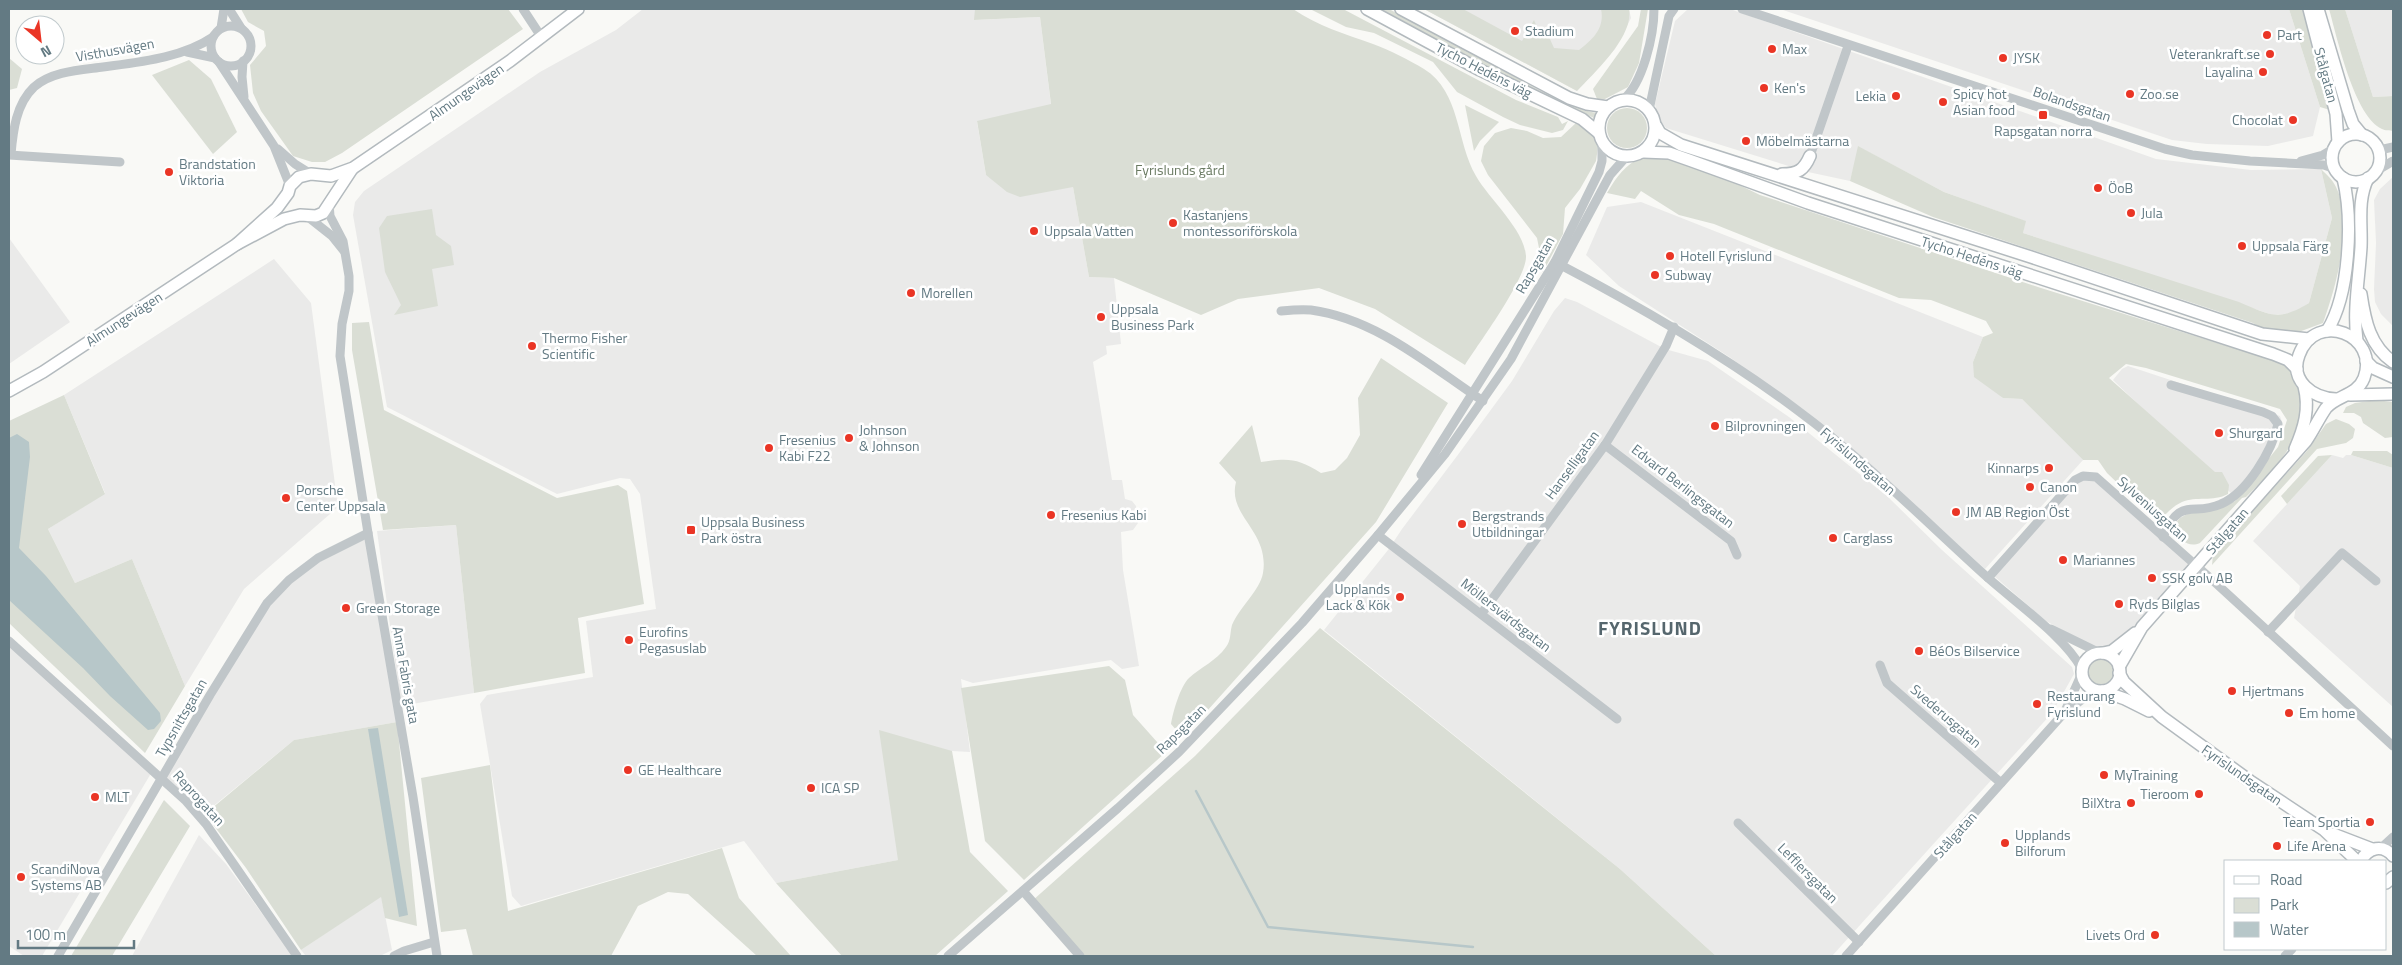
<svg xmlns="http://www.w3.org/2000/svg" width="2402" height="965" font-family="'Titillium Web',sans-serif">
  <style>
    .built { fill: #eaeae9 }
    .green { fill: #daded5 }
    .water { fill: #b7c7c9 }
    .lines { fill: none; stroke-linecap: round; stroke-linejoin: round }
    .stream { stroke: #b7c7c9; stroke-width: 2.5 }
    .major-casing { stroke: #b3babe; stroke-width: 14 }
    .minor { stroke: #c0c6c9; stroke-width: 9 }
    .major { stroke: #fff; stroke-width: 11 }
    .poi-dot { fill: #ea3525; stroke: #fff; stroke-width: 2 }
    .labels { text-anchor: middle; stroke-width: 5; stroke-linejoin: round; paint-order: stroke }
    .poi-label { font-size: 14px; fill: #637a83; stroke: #fff; text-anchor: start }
    .street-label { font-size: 14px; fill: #637a83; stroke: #fff }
    .park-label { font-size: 14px; fill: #6a7a62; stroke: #fff }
    .district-label { font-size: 19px; font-weight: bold; letter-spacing: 1px; fill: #55666d; stroke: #fff }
  </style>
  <rect width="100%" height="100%" fill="#f9f9f6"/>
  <g class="built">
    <polygon points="643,9 975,9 975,20 1040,17 1051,105 977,122 986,175 1073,187 1089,277 1114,278 1121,344 1106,346 1107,354 1093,362 1112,480 1122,480 1125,499 1132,501 1136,506 1138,523 1133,530 1121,532 1123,570 1139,666 1122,669 1111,660 973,683 961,679 970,752 952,751 898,860 776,883 744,841 521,906 512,896 480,704 487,695 593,677 586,621 656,609 640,494 630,479 620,478 557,494 387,407 353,215 355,202 364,191 540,72 616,30"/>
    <polygon points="1424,9 1629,9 1631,18 1615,49 1577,91"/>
    <polygon points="1688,9 1730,9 2156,159 2251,170 2321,169 2332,218 2309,303 2293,313 2273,315 2023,233 2025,221 1944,192 1859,147 1850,181 1808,172 1666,128 1657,116 1655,104 1675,21"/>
    <polygon points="1780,9 2289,9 2320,107 2313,136 2268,146 2207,144 2172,140"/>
    <polygon points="2345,9 2393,9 2393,96 2373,97"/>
    <polygon points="2393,177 2393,326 2381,314 2375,302 2374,289 2376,243 2374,200 2380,189"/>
    <polygon points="1641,202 1983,337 1973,362 2003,398 2022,399 2083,460 1985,569 1861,457 1731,358 1619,286 1586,255 1607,207"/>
    <polygon points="9,238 70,322 9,364"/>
    <polygon points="274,259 311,303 338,507 244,589 185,686 132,559 75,583 48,529 105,493 64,395"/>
    <polygon points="1565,298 1577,302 1665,349 1708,361 1789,417 1888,497 1942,550 2072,667 2074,674 2052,713 1832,956 1716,956 1620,869 1324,630 1388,550 1402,529 1457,456 1512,381 1554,311"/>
    <polygon points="2128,366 2280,416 2282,422 2274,448 2236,498 2113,380 2122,369"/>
    <polygon points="2332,455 2343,458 2346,455 2351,455 2393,468 2393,707 2294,618 2300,586 2253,541"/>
    <polygon points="2096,477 2192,563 2137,625 2113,646 2098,649 2046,621 1994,576 2075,480"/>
    <polygon points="456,525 474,693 401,706 377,531"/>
    <polygon points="368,533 397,722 294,740 200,817 162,777 236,652 289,580"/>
    <polygon points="9,639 153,770 42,956 24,956 9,946"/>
    <polygon points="199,835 226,864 293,956 132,956"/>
    <polygon points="381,896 392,950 380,956 306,956 301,950"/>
  </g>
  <g class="green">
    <polygon points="241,9 508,9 523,29 342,153 325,162 312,162 293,156 261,111 253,93 250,65 266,46 264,31 248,22"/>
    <path d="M 975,9 L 1293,9 C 1318,26 1345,34 1373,44 C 1390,50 1409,60 1424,69 C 1461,92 1456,142 1476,176 C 1489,199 1524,229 1526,256 C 1527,278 1479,343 1465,365 L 1375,309 L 1319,288 L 1238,299 L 1201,315 L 1114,278 L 1089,277 L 1073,187 L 1020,197 L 1007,192 L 986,175 L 977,121 L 1051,104 L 1040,17 L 974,20 Z"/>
    <polygon points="1310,9 1343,9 1516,100 1558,117 1562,124 1568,121 1563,130 1552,133 1520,125 1503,117 1457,92 1433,62 1374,33 1346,27"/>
    <polygon points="1381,9 1389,9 1539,90 1583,110 1596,113 1594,118 1512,80"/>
    <path d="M 1424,9 L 1463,9 L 1522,41 L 1534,20 L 1540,34 L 1549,37 L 1554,48 L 1579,50 C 1593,39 1605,28 1601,9 L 1629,9 C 1634,36 1595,72 1577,91 Z"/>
    <polygon points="1641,9 1648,9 1639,63 1628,87 1603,100 1597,99 1593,89 1638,26"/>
    <polygon points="2289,9 2306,9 2330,110 2320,107"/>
    <path d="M 2329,9 L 2345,9 L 2373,97 L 2393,96 L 2393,131 C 2390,130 2385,131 2382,129 C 2354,116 2337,37 2329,9 Z"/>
    <polygon points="9,58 22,69 17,88 9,90"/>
    <polygon points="189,60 211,79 237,132 213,154 152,75"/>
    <polygon points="1465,105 1499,122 1480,141 1474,151"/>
    <circle cx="1627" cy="128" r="20"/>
    <polygon points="1577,122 1595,136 1598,147 1596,161 1580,189 1565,208 1563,234 1543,272 1537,270 1539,248 1537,238 1488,175 1481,161 1484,146 1495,133 1511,128 1527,131 1543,138 1561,137"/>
    <path d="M 1858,146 L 1944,192 L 2026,221 L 2023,233 L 2239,302 C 2270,315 2278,322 2309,303 L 2332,218 L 2321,169 C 2326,174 2333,180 2336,187 C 2354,223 2336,287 2323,323 L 2296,333 L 2263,329 L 2253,323 L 1933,217 L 1850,181 Z"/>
    <path d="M 1643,156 L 1668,156 L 1700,166 L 1760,195 L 2041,288 L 2288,365 C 2292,373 2300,383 2302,392 C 2312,433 2272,471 2246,497 L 2242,498 L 2200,543 C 2188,548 2182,540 2173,532 L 2174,525 L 2180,518 L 2191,512 L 2219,509 L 2235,501 L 2278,447 L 2287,420 L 2280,409 L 2146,368 L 2126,364 L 2109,378 L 2215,472 L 2222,472 L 2229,485 L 2228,494 C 2213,502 2196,496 2182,502 C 2173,506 2167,513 2160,520 L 2154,518 L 2107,473 L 2098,460 L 2083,460 L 2022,399 L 2003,398 L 1974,377 L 1973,362 L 1983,337 L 1993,333 L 1986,321 L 1931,300 L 1899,298 L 1714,224 L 1679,215 L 1641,191 L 1635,199 L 1607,193 C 1617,176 1625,165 1643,156 Z"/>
    <polygon points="432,209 436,235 451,246 454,265 432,269 438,306 394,315 401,305 385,272 379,228 387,216"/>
    <polygon points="369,322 384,410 557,498 618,485 627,491 644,604 578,618 585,673 474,693 456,525 383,530 352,350 352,323"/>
    <path d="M 1381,358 L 1448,403 L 1376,522 L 1207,711 L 1190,724 L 1177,731 L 1171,724 C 1173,712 1180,687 1189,678 C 1201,667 1216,661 1226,647 C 1231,641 1230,632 1232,625 C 1239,608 1260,590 1263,573 C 1270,531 1227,516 1236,482 L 1219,463 L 1252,425 L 1261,462 C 1289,458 1297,458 1321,473 L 1335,470 L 1347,458 L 1360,435 L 1358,398 Z"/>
    <polygon points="64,395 105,494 48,529 75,583 132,559 185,686 145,753 9,623 9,421"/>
    <polygon points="2376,400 2393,402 2393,437 2385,438 2363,423 2361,417 2354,413 2343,413 2346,407 2355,403"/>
    <polygon points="2336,419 2349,424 2355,429 2353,438 2346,443 2317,449 2212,565 2213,555 2307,451 2326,424"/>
    <polygon points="2353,451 2387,451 2393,455 2393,468 2351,455"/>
    <polygon points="2332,455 2287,504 2281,496 2318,456"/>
    <polygon points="1320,628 1620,869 1716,956 1080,956 1032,901 1195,756"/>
    <circle cx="2101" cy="672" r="14"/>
    <polygon points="1109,666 1125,680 1133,715 1166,752 1024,880 985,841 961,688"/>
    <polygon points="397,722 417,926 385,918 381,897 301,950 246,868 205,814 294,740"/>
    <polygon points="879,730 952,751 970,852 1008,891 935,956 842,956 776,883 898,860"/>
    <polygon points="490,765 508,911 722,848 739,898 791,956 757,956 688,894 668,892 638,906 611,956 473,956 466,929 441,932 421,778"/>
    <polygon points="164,800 190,826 112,956 71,956"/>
  </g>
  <g class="water">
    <polygon points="17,434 29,442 30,457 19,548 46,576 160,713 161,721 154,729 148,730 110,696 83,668 9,600 9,438"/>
    <polygon points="378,728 408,915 399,917 368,729"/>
  </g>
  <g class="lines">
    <polyline class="stream" points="1196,791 1268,927 1473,947"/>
    <defs>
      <g id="major">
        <polyline points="1367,9 1480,70 1582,119 1599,133"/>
        <polyline points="1401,9 1569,98 1587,104 1608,107"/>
        <polyline points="2309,9 2336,114 2338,142"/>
        <polyline points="2318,9 2348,110 2353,124 2362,135"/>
        <circle cx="1627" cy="128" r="28"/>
        <polyline points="1656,126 1660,133 1681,145 2031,257 2262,334 2309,339"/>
        <circle cx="2356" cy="158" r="24"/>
        <polyline points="1643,152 1669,153 1689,160 1808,203 2273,354 2288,360 2297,369"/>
        <path d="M 1782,174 C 1798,174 1804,170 1810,156"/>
        <polyline points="237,244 277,208 288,193 290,186 299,177 311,174 331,176 353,168 510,61 578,9"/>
        <path d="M 2361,294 C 2365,321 2370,346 2393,362"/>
        <path d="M 2327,331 C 2350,294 2353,219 2343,178"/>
        <path d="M 2357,341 C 2353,309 2359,279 2361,247 C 2362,223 2357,201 2368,178"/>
        <polyline points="2366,361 2373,368 2393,377"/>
        <polyline points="9,391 43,372 237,244 284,219 300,215 316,216 323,213 352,169"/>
        <polyline points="2350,395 2393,394"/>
        <path d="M 2295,449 C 2304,428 2310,409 2304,386"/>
        <polyline points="2103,653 2112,651 2135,633"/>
        <circle cx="2101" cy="672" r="19"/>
        <path d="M 2119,667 L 2142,627 L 2306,441 C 2313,431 2319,418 2326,408 C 2337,395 2357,396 2364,378 C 2380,335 2316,309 2299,355 C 2289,381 2313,398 2336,399"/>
        <polyline points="2119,673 2124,682 2162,717 2250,781 2324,830 2357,861"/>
        <polyline points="2102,691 2125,699 2149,711"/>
        <polyline points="2333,834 2372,849"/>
        <path d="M 2361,861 C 2368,847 2383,844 2393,856"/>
        <polyline points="2386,883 2393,877"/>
      </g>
    </defs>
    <use href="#major" class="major-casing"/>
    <g class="minor">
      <polyline points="229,9 241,28"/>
      <polyline points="523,9 542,38"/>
      <polyline points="1742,9 2165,149 2192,155 2250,161 2324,165 2335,169"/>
      <circle cx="231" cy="46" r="20"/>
      <polyline points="221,28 224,9"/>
      <polyline points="187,52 215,58"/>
      <polyline points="243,61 242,77 244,97"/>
      <polyline points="219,62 274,146 290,186"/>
      <path d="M 1623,100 C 1643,83 1654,35 1654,9"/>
      <polyline points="1649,110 1669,16 1674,9"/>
      <polyline points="2378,147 2384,149 2393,147"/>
      <polyline points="278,149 295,164 311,174"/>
      <path d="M 11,154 C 13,131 16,104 34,87 C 52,71 81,70 103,67 C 140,62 182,58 213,37"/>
      <polyline points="9,155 120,162"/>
      <polyline points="1810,156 1848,46"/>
      <polyline points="2301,161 2323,155 2335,148"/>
      <polyline points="2376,171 2393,161"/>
      <polyline points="329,203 330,216 343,241 349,276 349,291 342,324 340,356 368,533 413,797 437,956"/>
      <polyline points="308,217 332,236 344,251"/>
      <path d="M 1555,262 C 1639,306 1721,353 1797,410 C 1865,460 1925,521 1987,577 C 2016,603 2064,636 2082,669"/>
      <path d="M 1281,311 C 1291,310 1302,309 1311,310 C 1377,319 1430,366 1483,401"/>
      <polyline points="1605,445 1731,541 1737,555"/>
      <polyline points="1421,475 1555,262 1599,172 1602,161 1602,142"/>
      <polyline points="1378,535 1617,719"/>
      <path d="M 2163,537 C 2180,495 2193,517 2221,504 C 2247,493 2272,451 2278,424 L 2272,416 L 2263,412 L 2171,385"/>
      <polyline points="1988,578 2075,480 2083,476 2096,477 2208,576 2393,746"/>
      <polyline points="1482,613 1605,445 1666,346 1674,327"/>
      <polyline points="2051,629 2100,653"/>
      <polyline points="2268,632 2342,553 2376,581"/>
      <polyline points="9,641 186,801 206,824 297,956"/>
      <polyline points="1880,665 1887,683 2001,783"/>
      <polyline points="2065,711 2082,673"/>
      <polyline points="1738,823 1859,942"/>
      <polyline points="2381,848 2393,837"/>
      <polyline points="1023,891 1080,956"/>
      <polyline points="58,956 210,695 267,603 289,580 318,558 368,533"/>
      <polyline points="394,956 404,951 434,942"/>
      <polyline points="948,956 1118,808 1179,752 1302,623 1378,535 1445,454 1511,359 1610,175 1626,157"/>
      <polyline points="1846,956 2064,713 2095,690"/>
      <polyline points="2285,956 2292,949"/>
    </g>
    <use href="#major" class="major"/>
  </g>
  <g class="poi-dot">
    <circle cx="1515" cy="31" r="5"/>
    <circle cx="2267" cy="35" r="5"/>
    <circle cx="1772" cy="49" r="5"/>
    <circle cx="2270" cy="54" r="5"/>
    <circle cx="2003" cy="58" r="5"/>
    <circle cx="2263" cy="72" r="5"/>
    <circle cx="1764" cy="88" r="5"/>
    <circle cx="2130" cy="94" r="5"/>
    <circle cx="1896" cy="96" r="5"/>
    <circle cx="1943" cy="102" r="5"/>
    <rect x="2038" y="110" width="10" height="10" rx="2.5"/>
    <circle cx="2293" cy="120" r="5"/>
    <circle cx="1746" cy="141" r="5"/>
    <circle cx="169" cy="172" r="5"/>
    <circle cx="2098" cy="188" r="5"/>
    <circle cx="2131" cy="213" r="5"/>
    <circle cx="1173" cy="223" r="5"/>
    <circle cx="1034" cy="231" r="5"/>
    <circle cx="2242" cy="246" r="5"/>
    <circle cx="1670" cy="256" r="5"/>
    <circle cx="1655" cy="275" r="5"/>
    <circle cx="911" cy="293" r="5"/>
    <circle cx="1101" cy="317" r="5"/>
    <circle cx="532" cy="346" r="5"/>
    <circle cx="1715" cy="426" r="5"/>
    <circle cx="2219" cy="433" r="5"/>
    <circle cx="849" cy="438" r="5"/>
    <circle cx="769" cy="448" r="5"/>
    <circle cx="2049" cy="468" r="5"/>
    <circle cx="2030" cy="487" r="5"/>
    <circle cx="286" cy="498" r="5"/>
    <circle cx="1956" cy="512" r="5"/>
    <circle cx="1051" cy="515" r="5"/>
    <circle cx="1462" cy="524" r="5"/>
    <rect x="686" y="525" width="10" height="10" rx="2.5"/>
    <circle cx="1833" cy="538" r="5"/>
    <circle cx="2063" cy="560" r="5"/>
    <circle cx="2152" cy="578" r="5"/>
    <circle cx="1400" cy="597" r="5"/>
    <circle cx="2119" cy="604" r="5"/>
    <circle cx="346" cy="608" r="5"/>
    <circle cx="629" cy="640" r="5"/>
    <circle cx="1919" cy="651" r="5"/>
    <circle cx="2232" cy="691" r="5"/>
    <circle cx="2037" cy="704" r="5"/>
    <circle cx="2289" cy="713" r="5"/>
    <circle cx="628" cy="770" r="5"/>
    <circle cx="2104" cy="775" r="5"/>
    <circle cx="811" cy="788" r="5"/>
    <circle cx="2199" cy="794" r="5"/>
    <circle cx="95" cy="797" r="5"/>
    <circle cx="2131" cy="803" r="5"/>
    <circle cx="2370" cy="822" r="5"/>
    <circle cx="2005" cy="843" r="5"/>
    <circle cx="2277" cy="846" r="5"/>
    <circle cx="21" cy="877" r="5"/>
    <circle cx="2155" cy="935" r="5"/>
  </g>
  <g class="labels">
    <g class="poi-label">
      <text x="1525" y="36">Stadium</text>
      <text x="2277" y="40">Part</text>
      <text x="1782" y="54">Max</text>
      <text x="2260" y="59" text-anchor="end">Veterankraft.se</text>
      <text x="2013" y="63">JYSK</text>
      <text x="2253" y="77" text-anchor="end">Layalina</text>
      <text x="1774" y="93">Ken's</text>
      <text x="1953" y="99">Spicy hot<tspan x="1953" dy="16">Asian food</tspan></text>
      <text x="2140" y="99">Zoo.se</text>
      <text x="1886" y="101" text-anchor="end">Lekia</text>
      <text x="2283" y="125" text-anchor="end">Chocolat</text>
      <text x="2043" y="136" text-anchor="middle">Rapsgatan norra</text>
      <text x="1756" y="146">Möbelmästarna</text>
      <text x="179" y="169">Brandstation<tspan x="179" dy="16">Viktoria</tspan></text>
      <text x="2108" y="193">ÖoB</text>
      <text x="2141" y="218">Jula</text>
      <text x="1183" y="220">Kastanjens<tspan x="1183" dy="16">montessoriförskola</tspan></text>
      <text x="1044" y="236">Uppsala Vatten</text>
      <text x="2252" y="251">Uppsala Färg</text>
      <text x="1680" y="261">Hotell Fyrislund</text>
      <text x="1665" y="280">Subway</text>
      <text x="921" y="298">Morellen</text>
      <text x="1111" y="314">Uppsala<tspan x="1111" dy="16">Business Park</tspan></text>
      <text x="542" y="343">Thermo Fisher<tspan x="542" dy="16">Scientific</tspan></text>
      <text x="1725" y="431">Bilprovningen</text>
      <text x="859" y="435">Johnson<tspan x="859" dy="16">&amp; Johnson</tspan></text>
      <text x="2229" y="438">Shurgard</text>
      <text x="779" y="445">Fresenius<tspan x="779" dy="16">Kabi F22</tspan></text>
      <text x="2039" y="473" text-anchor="end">Kinnarps</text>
      <text x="2040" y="492">Canon</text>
      <text x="296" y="495">Porsche<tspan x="296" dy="16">Center Uppsala</tspan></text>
      <text x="1966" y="517">JM AB Region Öst</text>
      <text x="1061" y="520">Fresenius Kabi</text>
      <text x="1472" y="521">Bergstrands<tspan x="1472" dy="16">Utbildningar</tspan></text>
      <text x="701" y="527">Uppsala Business<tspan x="701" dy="16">Park östra</tspan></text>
      <text x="1843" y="543">Carglass</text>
      <text x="2073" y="565">Mariannes</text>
      <text x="2162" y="583">SSK golv AB</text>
      <text x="1390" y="594" text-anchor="end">Upplands<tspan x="1390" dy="16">Lack &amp; Kök</tspan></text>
      <text x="2129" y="609">Ryds Bilglas</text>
      <text x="356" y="613">Green Storage</text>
      <text x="639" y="637">Eurofins<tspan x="639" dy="16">Pegasuslab</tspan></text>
      <text x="1929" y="656">BéOs Bilservice</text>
      <text x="2242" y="696">Hjertmans</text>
      <text x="2047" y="701">Restaurang<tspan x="2047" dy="16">Fyrislund</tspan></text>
      <text x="2299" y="718">Em home</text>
      <text x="638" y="775">GE Healthcare</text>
      <text x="2114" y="780">MyTraining</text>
      <text x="821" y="793">ICA SP</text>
      <text x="2189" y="799" text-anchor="end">Tieroom</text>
      <text x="105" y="802">MLT</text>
      <text x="2121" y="808" text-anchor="end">BilXtra</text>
      <text x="2360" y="827" text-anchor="end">Team Sportia</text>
      <text x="2015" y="840">Upplands<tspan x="2015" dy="16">Bilforum</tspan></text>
      <text x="2287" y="851">Life Arena</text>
      <text x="31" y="874">ScandiNova<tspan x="31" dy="16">Systems AB</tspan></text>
      <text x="2145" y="940" text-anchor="end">Livets Ord</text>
    </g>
    <g class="street-label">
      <text transform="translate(115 50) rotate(-10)" y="5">Visthusvägen</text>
      <text transform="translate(1484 70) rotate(27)" y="5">Tycho Hedéns väg</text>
      <text transform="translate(2326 75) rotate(75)" y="5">Stålgatan</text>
      <text transform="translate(466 92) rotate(-35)" y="5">Almungevägen</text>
      <text transform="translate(2072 104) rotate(19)" y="5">Bolandsgatan</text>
      <text transform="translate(1972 257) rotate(18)" y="5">Tycho Hedéns väg</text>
      <text transform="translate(1535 265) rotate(-60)" y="5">Rapsgatan</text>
      <text transform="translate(124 319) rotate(-33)" y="5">Almungevägen</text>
      <text transform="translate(1858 461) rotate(41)" y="5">Fyrislundsgatan</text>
      <text transform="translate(1572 465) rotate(-54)" y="5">Hanselligatan</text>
      <text transform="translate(1683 486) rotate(38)" y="5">Edvard Berlingsgatan</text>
      <text transform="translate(2153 509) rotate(42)" y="5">Sylveniusgatan</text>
      <text transform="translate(2227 531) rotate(-49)" y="5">Stålgatan</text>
      <text transform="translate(1506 615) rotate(38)" y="5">Möllersvärdsgatan</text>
      <text transform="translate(406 675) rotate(80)" y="5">Anna Fabris gata</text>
      <text transform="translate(1946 716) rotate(41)" y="5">Svederusgatan</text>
      <text transform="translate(181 718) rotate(-60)" y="5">Typsnittsgatan</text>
      <text transform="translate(1181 729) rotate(-45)" y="5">Rapsgatan</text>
      <text transform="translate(2242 775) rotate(35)" y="5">Fyrislundsgatan</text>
      <text transform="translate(199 798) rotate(48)" y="5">Reprogatan</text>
      <text transform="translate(1955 835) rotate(-48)" y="5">Stålgatan</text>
      <text transform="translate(1808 873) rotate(45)" y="5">Lefflersgatan</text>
    </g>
    <g class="park-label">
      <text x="1180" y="175">Fyrislunds gård</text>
    </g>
    <g class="district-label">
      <text x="1650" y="635">FYRISLUND</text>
    </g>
  </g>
  <rect width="2402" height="965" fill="none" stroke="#637a83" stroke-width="20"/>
  <rect x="2224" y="860" width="162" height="90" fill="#ffffff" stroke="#c1cacd"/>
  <rect x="2234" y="876" width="25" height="8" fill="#ffffff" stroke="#c1cacd"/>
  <text x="2270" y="885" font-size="15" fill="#637a83">Road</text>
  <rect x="2234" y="898" width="25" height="15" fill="#daded5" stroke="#c1cacd"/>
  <text x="2270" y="910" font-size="15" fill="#637a83">Park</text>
  <rect x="2234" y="922" width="25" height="15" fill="#b7c7c9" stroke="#c1cacd"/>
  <text x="2270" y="935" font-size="15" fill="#637a83">Water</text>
  <g transform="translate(40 40) rotate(152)"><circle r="24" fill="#ffffff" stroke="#c1cacd"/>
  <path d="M0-4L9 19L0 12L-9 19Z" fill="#ea3525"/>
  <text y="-8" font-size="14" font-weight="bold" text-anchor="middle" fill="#637a83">N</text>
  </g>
  <path d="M18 940v8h116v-8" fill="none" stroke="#637a83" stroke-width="2.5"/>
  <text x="25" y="940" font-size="15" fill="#637a83" stroke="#ffffff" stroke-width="4" paint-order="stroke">100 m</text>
</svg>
